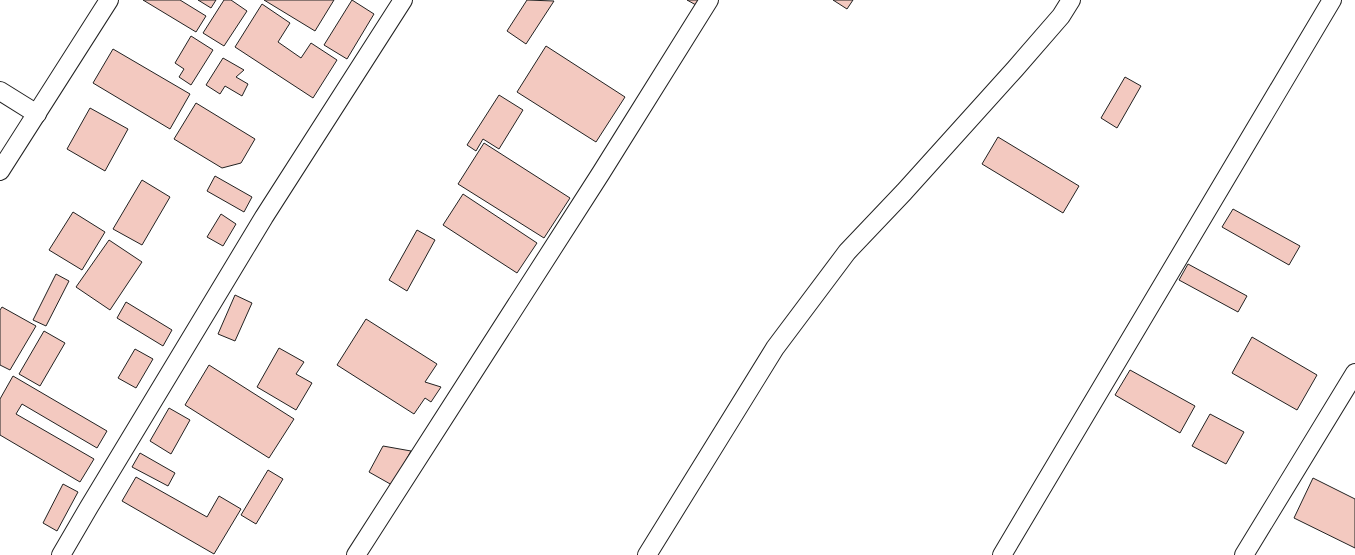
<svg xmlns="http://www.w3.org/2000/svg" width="1355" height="555" font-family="'Sofia Sans Condensed',sans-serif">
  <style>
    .building { fill: #f3c9c0; stroke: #222 }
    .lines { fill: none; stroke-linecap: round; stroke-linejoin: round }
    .minor-casing { stroke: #222; stroke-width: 20 }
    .minor { stroke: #fff; stroke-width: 18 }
  </style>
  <rect width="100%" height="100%" fill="#fff"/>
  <g class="building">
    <polygon points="143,0 180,0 206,16 196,32"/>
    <polygon points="198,0 216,0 211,8"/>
    <polygon points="224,0 231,0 247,11 224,46 203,33"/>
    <polygon points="264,0 334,0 315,31"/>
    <polygon points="352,0 374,14 347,59 324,45"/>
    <polygon points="527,0 554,1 526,44 507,31"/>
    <polygon points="687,0 699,0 696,5"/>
    <polygon points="833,0 853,0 847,9"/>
    <polygon points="262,4 290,23 278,42 301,58 311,43 337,60 313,98 235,47"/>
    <polygon points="191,36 213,50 191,85 179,77 184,69 175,63"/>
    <polygon points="546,46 625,97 596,142 517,92"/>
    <polygon points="113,49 190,94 170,129 93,83"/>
    <polygon points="223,58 244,70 236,77 248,84 242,96 225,86 220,94 206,85"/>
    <polygon points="1125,77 1141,86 1117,128 1101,118"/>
    <polygon points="499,95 523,110 499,149 483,139 476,151 467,145"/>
    <polygon points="196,103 255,139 241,163 222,168 174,139"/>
    <polygon points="90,108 128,129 105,171 67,149"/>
    <polygon points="998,137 1079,186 1063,213 982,164"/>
    <polygon points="484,143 570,198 544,238 458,184"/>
    <polygon points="215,176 252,197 244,212 207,191"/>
    <polygon points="142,180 170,197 142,245 113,229"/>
    <polygon points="463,194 537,243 517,273 443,225"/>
    <polygon points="1233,209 1300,246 1289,265 1222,227"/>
    <polygon points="73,212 105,232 82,270 49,250"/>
    <polygon points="221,214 236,224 223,246 207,237"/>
    <polygon points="417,230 435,240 407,291 389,280"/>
    <polygon points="109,240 142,262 110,310 76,287"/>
    <polygon points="1188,264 1247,296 1238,312 1179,280"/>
    <polygon points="56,274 69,281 46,326 33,320"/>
    <polygon points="235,295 252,303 235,341 218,334"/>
    <polygon points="126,302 172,330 163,346 117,318"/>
    <polygon points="2,307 36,326 10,370 0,365 0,310"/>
    <polygon points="366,319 437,364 425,382 441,387 431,402 425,398 414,414 337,365"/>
    <polygon points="44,331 65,343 40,386 19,374"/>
    <polygon points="1252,337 1317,375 1297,410 1232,373"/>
    <polygon points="279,348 304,362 296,374 312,383 296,410 257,387"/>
    <polygon points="135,349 153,359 136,388 118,378"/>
    <polygon points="209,365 294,419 269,458 185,405"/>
    <polygon points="1130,370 1195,406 1180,433 1115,395"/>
    <polygon points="13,376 107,431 97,448 22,404 16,414 94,459 80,482 0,435 0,399"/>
    <polygon points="169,408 190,420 171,454 150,441"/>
    <polygon points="1210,414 1244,432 1226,464 1192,446"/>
    <polygon points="383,446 411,451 392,485 369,472"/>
    <polygon points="140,453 175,473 168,486 132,467"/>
    <polygon points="268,470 283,479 256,524 241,515"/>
    <polygon points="136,477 207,517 219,496 241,509 214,554 122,501"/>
    <polygon points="1313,478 1355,499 1355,548 1294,518"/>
    <polygon points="63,484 78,492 57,531 43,523"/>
  </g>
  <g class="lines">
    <defs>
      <g id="minor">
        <polyline points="0,91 37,114"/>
        <polyline points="0,171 109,0"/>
        <polyline points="61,555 89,507 264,217 403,0"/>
        <polyline points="356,555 601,173 709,0"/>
        <polyline points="647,555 775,348 847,252 904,192 1015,69 1061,16 1071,0"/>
        <polyline points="1002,555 1332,0"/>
        <polyline points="1244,555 1355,373"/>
      </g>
    </defs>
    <use href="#minor" class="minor-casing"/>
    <use href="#minor" class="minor"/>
  </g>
</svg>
